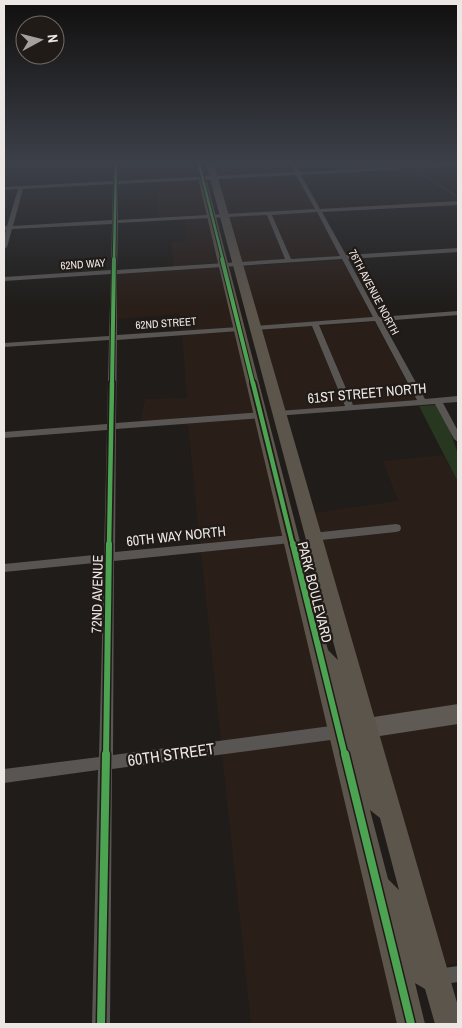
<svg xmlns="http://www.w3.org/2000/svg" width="462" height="1028" font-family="'Archivo Narrow',sans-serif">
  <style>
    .built { fill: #291e18 }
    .green { fill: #283720 }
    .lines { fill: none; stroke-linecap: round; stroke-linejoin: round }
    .stream { stroke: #22425b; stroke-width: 1 }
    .street { fill: #585553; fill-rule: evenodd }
    .secondary { fill: #605a54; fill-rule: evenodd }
    .primary { fill: #5c554c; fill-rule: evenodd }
    .cycleway-far4-casing { stroke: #211b17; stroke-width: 4.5 }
    .cycleway-far3-casing { stroke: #211b17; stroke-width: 6 }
    .cycleway-far2-casing { stroke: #211b17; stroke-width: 8 }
    .cycleway-far1-casing { stroke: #211b17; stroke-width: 9 }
    .cycleway-casing { stroke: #211b17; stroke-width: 11 }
    .cycleway-far4 { stroke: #4ca352; stroke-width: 2.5 }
    .cycleway-far3 { stroke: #4ca352; stroke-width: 4 }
    .cycleway-far2 { stroke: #4ca352; stroke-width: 4.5 }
    .cycleway-far1 { stroke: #4ca352; stroke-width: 6 }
    .cycleway { stroke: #4ca352; stroke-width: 8 }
    .labels { text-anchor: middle; stroke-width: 4.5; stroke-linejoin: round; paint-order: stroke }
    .far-street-label { font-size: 11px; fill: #ece7e5; stroke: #211b17 }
    .street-label { font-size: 14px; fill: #ece7e5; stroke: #211b17 }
    .near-street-label { font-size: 16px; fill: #ece7e5; stroke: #211b17 }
  </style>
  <rect width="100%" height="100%" fill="#1f1c19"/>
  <g class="built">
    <polygon points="118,164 196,164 200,178 118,181"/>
    <polygon points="214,164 250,164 253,175 217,177"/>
    <polygon points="297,175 315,210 228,215 218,178"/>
    <polygon points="200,179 209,216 159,219 157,181"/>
    <polygon points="316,212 341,257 291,260 273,215"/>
    <polygon points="267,215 285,261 242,263 229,217"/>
    <polygon points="209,218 220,265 174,267 171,243 186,240 185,220 159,221"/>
    <polygon points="342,260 373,318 259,326 243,266"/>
    <polygon points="221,267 235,328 182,331 179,314 117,319 117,274"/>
    <polygon points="375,322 416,400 353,405 320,326"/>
    <polygon points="312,326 345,406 283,411 261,329"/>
    <polygon points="236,331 256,413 140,422 145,399 187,398 182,335"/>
    <polygon points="257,418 285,536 200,544 188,425 174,425"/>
    <polygon points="443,455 458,482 458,708 372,721 320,540 402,531 399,524 318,532 312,513 398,501 383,461"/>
    <polygon points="286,543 330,727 221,741 201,552"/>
    <polygon points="458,721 458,963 442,966 376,733"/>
    <polygon points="333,739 399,1024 251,1024 222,754"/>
  </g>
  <polygon class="green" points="436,405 449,428 458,454 458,482 419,406"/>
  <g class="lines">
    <polyline class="stream" points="406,164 458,197"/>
    <g class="street">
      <path d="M 114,164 L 118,164 L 118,181 L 295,172 L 291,164 L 296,164 L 300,172 L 402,167 L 404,169 L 301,175 L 320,209 L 458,201 L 458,205 L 322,212 L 346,255 L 458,248 L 458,252 L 348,259 L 379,317 L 458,311 L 458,315 L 382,321 L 425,399 L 458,396 L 458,402 L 443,403 L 458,431 L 458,442 L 454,439 L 435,404 L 275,416 L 275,412 L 278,411 L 345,406 L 312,326 L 255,330 L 251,328 L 255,326 L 373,317 L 342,259 L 117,274 L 117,335 L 239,327 L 243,329 L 239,331 L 117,340 L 116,423 L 261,412 L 265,415 L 261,418 L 116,429 L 115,552 L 291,535 L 295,536 L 296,539 L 295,542 L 291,543 L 114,561 L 113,755 L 338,725 L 343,727 L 345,732 L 343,737 L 338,739 L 112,769 L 110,1024 L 92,1024 L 98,770 L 4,783 L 4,769 L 99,757 L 104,562 L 4,572 L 4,564 L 104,554 L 107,430 L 4,438 L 4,432 L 107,424 L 109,340 L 4,347 L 4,343 L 109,336 L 111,274 L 4,281 L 4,277 L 111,270 L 112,224 L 12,229 L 7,247 L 4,249 L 4,238 L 6,230 L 4,230 L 4,226 L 7,226 L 18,189 L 4,190 L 4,187 L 113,181 ZM 296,175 L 315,209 L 118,220 L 118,184 ZM 113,184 L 112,220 L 13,226 L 23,189 ZM 317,212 L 340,256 L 291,259 L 272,215 ZM 267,215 L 285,259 L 117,270 L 118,223 ZM 375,321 L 417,400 L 353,405 L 319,325 Z"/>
      <polygon points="445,164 458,164 458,166 429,168 427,167"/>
      <polygon points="396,524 400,525 401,528 400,531 396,532 312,541 308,540 307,537 308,534 312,533"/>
      <polygon points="458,966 458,982 437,985 431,983 429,977 431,971 437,969"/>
    </g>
    <polygon class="secondary" points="458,704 458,724 367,738 360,735 357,728 360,721 367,718"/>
    <path class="primary" d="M 206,164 L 214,164 L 458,1006 L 458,1024 L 435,1024 L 425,989 L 415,983 L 425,1024 L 397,1024 L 199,182 L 200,180 L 207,182 L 328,650 L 338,660 ZM 370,810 L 380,818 L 399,890 L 388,879 Z"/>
    <defs>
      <g id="cycleway-far4">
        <polyline points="199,164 223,260"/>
        <polyline points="114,260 116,164"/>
      </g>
      <g id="cycleway-far3">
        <polyline points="222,259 253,384"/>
        <polyline points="112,384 114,259"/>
      </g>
      <g id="cycleway-far2">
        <polyline points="253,383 293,546"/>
        <polyline points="109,546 112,383"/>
      </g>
      <g id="cycleway-far1">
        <polyline points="293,544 345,756"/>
        <polyline points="106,756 109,544"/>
      </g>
      <g id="cycleway">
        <polyline points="345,754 411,1024"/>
        <polyline points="101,1024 106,754"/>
      </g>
    </defs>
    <use href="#cycleway-far4" class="cycleway-far4-casing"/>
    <use href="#cycleway-far3" class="cycleway-far3-casing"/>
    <use href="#cycleway-far2" class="cycleway-far2-casing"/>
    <use href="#cycleway-far1" class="cycleway-far1-casing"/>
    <use href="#cycleway" class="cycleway-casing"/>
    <use href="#cycleway-far4" class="cycleway-far4"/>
    <use href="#cycleway-far3" class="cycleway-far3"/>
    <use href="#cycleway-far2" class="cycleway-far2"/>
    <use href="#cycleway-far1" class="cycleway-far1"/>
    <use href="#cycleway" class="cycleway"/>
  </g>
  <linearGradient id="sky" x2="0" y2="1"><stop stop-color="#110f0e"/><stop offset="0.53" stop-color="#3c4049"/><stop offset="1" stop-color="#3c4049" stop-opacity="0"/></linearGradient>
  <rect width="462" height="308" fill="url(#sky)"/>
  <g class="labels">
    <g class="far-street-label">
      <text transform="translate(83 264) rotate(-4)" y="4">62ND WAY</text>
      <text transform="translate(374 292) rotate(62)" y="4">76TH AVENUE NORTH</text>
      <text transform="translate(166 323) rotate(-4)" y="4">62ND STREET</text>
    </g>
    <g class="street-label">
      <text transform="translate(367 393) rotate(-5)" y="5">61ST STREET NORTH</text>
      <text transform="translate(176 536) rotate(-6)" y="5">60TH WAY NORTH</text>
      <text transform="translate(315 592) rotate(76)" y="5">PARK BOULEVARD</text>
      <text transform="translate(97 594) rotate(-89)" y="5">72ND AVENUE</text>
    </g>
    <g class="near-street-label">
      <text transform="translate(171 754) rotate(-8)" y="6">60TH STREET</text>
    </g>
  </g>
  <rect width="462" height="1028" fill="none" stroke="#ece7e5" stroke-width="10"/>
  <g transform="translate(40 40) rotate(83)"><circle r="24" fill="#211b17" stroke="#726d69"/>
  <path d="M0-4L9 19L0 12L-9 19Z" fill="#a4a09e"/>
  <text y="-8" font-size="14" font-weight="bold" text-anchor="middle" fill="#ece7e5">N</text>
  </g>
</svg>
